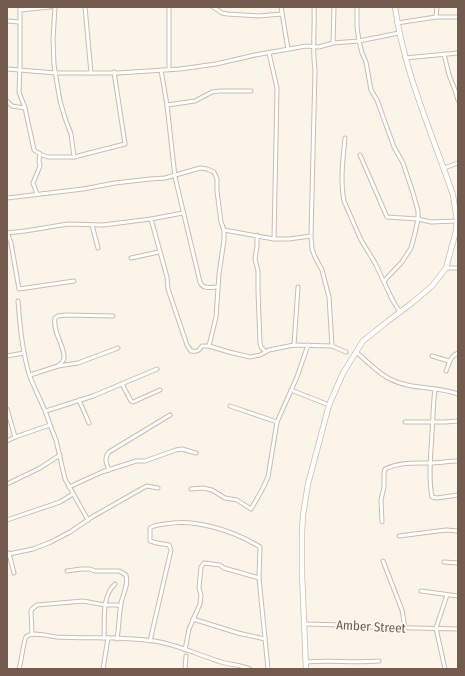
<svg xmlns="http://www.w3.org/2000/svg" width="465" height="676" font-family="'Fira Sans Condensed',sans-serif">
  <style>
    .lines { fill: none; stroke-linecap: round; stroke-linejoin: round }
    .street-casing { stroke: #ccbcaf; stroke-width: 5 }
    .secondary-casing { stroke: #cebdad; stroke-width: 6 }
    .street { stroke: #fff; stroke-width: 3 }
    .secondary { stroke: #fff; stroke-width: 4.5 }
    .labels { text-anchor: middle; stroke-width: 3.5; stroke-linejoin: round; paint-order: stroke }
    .street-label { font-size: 13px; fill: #735c4e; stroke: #fef8ee }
  </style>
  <rect width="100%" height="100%" fill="#fbf4e8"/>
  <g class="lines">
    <defs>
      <g id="street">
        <polyline points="20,7 20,64 19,92 25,108 34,150 42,155 48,157 74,157 125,144 114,72"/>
        <polyline points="55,7 53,39 54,65 60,101 65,118 71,134 74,157"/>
        <polyline points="85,7 91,73"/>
        <polyline points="169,7 169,69"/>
        <polyline points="213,7 222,13 227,14 259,16 282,14"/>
        <polyline points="281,7 288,49"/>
        <path d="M 314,7 C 315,28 312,49 315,70 L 311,236 L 312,249 L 315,257 L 322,270 L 329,297 L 332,346"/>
        <polyline points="357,7 357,27 359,41 399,33"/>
        <polyline points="20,10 50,7"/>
        <polyline points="436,17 437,7"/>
        <polyline points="7,21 19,22"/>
        <polyline points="397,23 436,17 458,17"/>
        <polyline points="333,43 334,7"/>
        <polyline points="269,53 277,88 274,239"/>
        <polyline points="444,54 449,75 455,90 458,100"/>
        <polyline points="405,58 458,53"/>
        <polyline points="7,69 56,73 118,73 180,69 216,64 255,55 306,46 319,47 333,43 359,41 362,53 366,62 371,90 377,100 394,147 403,163 413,193 418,211 418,219 415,233 411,248 402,262 384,281"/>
        <path d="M 161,70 L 167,105 L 175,177 L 200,282 C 203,290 211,287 218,287"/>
        <polyline points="7,101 12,106 25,108"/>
        <polyline points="167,105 195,101 212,92 220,91 251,91"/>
        <path d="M 345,138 C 343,158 340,181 344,201 L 361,240 L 375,263 L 393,301 L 400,312"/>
        <polyline points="360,155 387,217 418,219 431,222 457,221"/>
        <polyline points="444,168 458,163"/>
        <polyline points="37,194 33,183 40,166 39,161 40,154"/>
        <path d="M 7,198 L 83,189 L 115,183 L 150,179 L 165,178 L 200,168 L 207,169 L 214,172 L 217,179 L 217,191 L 221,222 L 224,230 L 224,240 L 219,274 L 216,317 L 209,346 L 202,346 C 199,351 197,352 191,351 L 187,345 L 168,289 L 167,277 L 151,219"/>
        <polyline points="92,225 98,248"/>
        <polyline points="224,230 274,239 289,239 311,236"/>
        <polyline points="7,232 11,243 19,289 74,281"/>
        <polyline points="7,233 25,231 68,224 103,225 151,219 183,213"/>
        <polyline points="257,235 257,246 255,259 258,271 258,291 260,343 261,347 265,351"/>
        <polyline points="131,258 159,252"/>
        <polyline points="446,268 458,268"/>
        <polyline points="294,345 298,287"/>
        <polyline points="209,346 229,352 250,357 260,355 269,350 294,345 332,346 346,352"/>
        <path d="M 356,352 C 366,360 379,374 390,379 C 411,390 436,386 458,394"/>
        <polyline points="7,356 24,353"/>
        <polyline points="432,356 449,361"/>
        <path d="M 58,366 C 60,364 63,362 64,359 C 66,348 52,332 55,318 L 58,316 L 65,315 L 113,316"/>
        <path d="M 446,371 C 449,364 450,356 458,353"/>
        <polyline points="30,375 58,366 78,363 118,348"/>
        <polyline points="122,384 131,401 133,402 160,390"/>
        <path d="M 435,389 C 433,404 433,418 432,433 C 431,454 428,476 432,497 L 437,498 L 458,495"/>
        <polyline points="291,390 329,405"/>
        <polyline points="79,400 89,423"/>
        <polyline points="230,406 277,422"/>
        <polyline points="7,409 15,437"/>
        <polyline points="46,411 93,396 157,369"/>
        <polyline points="405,422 445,422 458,421"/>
        <polyline points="50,425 56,440 65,479 88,520"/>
        <path d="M 7,441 L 15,437 L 50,425 C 45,407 35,391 29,374 C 22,349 20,326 18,301"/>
        <path d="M 109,470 C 106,463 104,458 109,452 L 170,415"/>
        <polyline points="7,484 40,468 60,455"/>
        <polyline points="69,487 102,472 136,461 145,461 176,450 182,449 196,453"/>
        <polyline points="191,489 203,488 212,490 225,498 237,500 251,509 262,490 268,477 277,422 297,377 308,345"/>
        <polyline points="7,520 60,502 73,494"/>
        <path d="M 382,522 L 381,500 L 384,487 L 384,474 L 385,469 C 400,462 413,463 429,463 C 439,463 449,461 458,461"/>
        <polyline points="399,536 446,530 458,531"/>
        <polyline points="7,552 9,554 14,573"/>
        <polyline points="9,554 33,549 51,542 70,532 92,517 143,488 147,486 158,488"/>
        <polyline points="383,561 402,610 405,628"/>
        <polyline points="444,562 458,563"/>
        <path d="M 67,571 L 81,569 L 90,569 L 95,571 L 119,571 L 126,575 C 129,584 123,594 121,603 C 119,615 119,627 117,639"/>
        <polyline points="421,591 458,596"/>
        <polyline points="193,619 238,633 265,639"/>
        <polyline points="305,624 343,625 371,627 458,629"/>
        <polyline points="32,634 31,611 32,609 37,605 83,601 105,605 117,605 121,606"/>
        <path d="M 104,638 C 105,621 101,597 115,584"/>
        <path d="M 150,641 L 171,550 L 169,545 L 157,543 L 150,541 L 150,528 C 154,525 159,525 165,524 C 195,518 234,531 260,547 L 259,578 L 268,669"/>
        <polyline points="185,650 189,629 200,604 201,595 199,588 201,567 204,563 220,565 224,568 259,578"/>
        <path d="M 306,662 C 330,660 354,663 379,661"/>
        <path d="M 19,669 C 21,663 24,639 26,637 C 32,631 49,636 56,637 C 91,639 126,636 160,642 C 180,646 199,655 218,661 C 228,665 240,664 250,669"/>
        <polyline points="103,669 108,638"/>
        <polyline points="185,669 186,656"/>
        <polyline points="445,669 436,628 447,595"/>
      </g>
      <path id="secondary" d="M 306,669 L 302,574 L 302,533 L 303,515 L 308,484 L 329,405 L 343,373 L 363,341 L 388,321 L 412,303 L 432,286 L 446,268 L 456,231 L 457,221 L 453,195 C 432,133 404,72 395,7"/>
    </defs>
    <use href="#street" class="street-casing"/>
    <use href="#secondary" class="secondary-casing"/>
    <use href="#street" class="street"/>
    <use href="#secondary" class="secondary"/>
  </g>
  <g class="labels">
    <g class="street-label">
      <text transform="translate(371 626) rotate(3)" y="5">Amber Street</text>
    </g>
  </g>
  <rect width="465" height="676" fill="none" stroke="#735c4e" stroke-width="16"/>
</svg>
